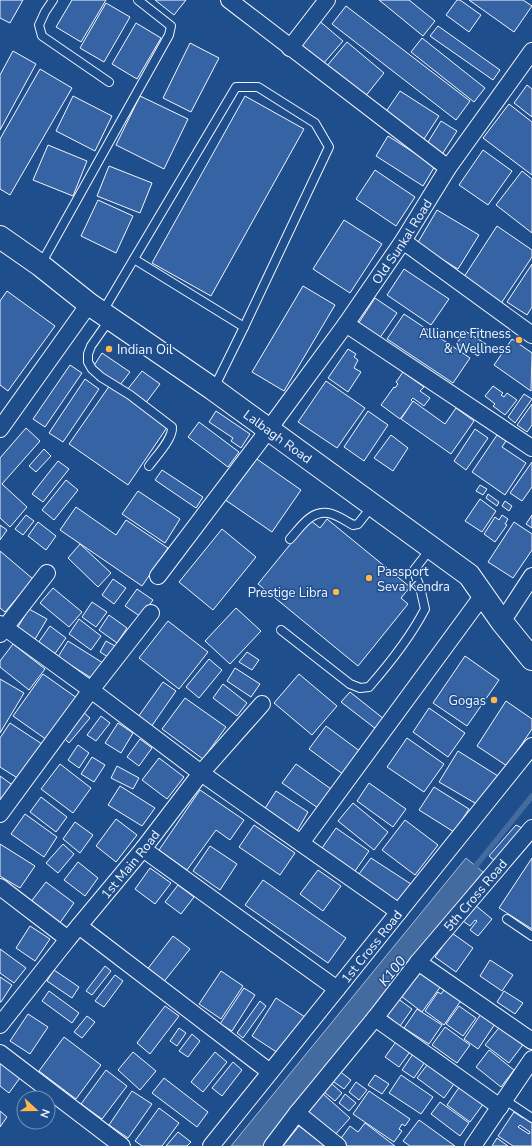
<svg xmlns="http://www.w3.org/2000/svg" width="532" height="1146" font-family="'Nunito Sans',sans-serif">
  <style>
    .water { fill: #446ba0; stroke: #a8bbd7 }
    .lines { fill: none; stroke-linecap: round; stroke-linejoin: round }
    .stream { stroke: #446ba0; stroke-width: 5.5 }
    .building { fill: #3563a3; stroke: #f2f6ff; fill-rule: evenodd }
    .service-casing { stroke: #f2f6ff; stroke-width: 10 }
    .minor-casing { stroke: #f2f6ff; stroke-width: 18 }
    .secondary-casing { stroke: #f2f6ff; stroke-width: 24 }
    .service { stroke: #1f4e8c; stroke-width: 8 }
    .minor { stroke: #1f4e8c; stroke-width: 16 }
    .secondary { stroke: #1f4e8c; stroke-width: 22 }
    .poi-dot { fill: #ffb74d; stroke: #1f4e8c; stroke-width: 1.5 }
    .labels { text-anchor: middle; stroke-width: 3; stroke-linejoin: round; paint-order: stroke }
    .street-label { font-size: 13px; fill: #f2f6ff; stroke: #1f4e8c }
    .poi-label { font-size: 13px; fill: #f2f6ff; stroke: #1f4e8c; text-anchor: end }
    .water-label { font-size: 14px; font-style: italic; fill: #f2f6ff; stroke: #1f4e8c }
  </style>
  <rect width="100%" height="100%" fill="#1f4e8c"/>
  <polygon class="water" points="466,858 483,872 393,982 266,1146 231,1146"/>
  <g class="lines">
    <polyline class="stream" points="471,872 532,796"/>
  </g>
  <g class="building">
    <polygon points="0,0 23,0 10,23 0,18"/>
    <polygon points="72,0 106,0 81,42 56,27"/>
    <polygon points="155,0 186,0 174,15"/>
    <polygon points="379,0 409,0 435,21 423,36"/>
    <polygon points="457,0 460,0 481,15 469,32 446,15"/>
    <polygon points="469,0 523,0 532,6 514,32"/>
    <polygon points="106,3 130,17 104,62 80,48"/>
    <polygon points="346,6 470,101 456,120 332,24"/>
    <polygon points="317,19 343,41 323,64 298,43"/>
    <polygon points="136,23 161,38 137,79 112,64"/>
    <polygon points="438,26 500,70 493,80 430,36"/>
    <polygon points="422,38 485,88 474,102 411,52"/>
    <polygon points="347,42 384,73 364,98 326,67"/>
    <polygon points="190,43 219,58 191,112 163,98"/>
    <polygon points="13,51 36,64 0,130 0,75"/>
    <polygon points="40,69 72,88 10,195 0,189 0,139"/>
    <polygon points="527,85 532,89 532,117 514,103"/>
    <polygon points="400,91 439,116 422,142 383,116"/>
    <polygon points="73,96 112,116 95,151 56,131"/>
    <polygon points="140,96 188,119 164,169 116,145"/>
    <polygon points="245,96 304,129 211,296 152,263"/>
    <polygon points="509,104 532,122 532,175 483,138"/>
    <polygon points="441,121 457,131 441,156 425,147"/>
    <polygon points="388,136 435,166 423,186 376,156"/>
    <polygon points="48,145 87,161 73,196 33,180"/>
    <polygon points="483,150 512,171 488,205 459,185"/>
    <polygon points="109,166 152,183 140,213 97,196"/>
    <polygon points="375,170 415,197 396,226 356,199"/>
    <polygon points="522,171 532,179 532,233 496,205"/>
    <polygon points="98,200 133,216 116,253 81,236"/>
    <polygon points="437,210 479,235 458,269 417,244"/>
    <polygon points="344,220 382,244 350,293 313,269"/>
    <polygon points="497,226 532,250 532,257 500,305 462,280"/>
    <polygon points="532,264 532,307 527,315 507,302"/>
    <polygon points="404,269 449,299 431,325 387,295"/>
    <polygon points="303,286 335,305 284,391 252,372"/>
    <polygon points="7,291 55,326 8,391 0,385 0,301"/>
    <polygon points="375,298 397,313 379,339 358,324"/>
    <polygon points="404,314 470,358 453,383 387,339"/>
    <polygon points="465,331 486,344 478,356 457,343"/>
    <polygon points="512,339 532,353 531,391 494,365"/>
    <polygon points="348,349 356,354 354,357 358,360 354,368 361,372 348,392 328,378"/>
    <polygon points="102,353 130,372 120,385 93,367"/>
    <polygon points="70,365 82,373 45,427 33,419"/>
    <polygon points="142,371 160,384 145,404 127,390"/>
    <polygon points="403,372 424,387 420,391 430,398 424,406 413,398 411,400 413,402 400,419 381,405 394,387 395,388 398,384 396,382"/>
    <polygon points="85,379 99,389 63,442 49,433"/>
    <polygon points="326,381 365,408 337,448 298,422"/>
    <polygon points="110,385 168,426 128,485 69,444"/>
    <polygon points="493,386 503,393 501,395 504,397 507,393 517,400 505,415 493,406 495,404 485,396"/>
    <polygon points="524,394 532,399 515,423 508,417"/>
    <polygon points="413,401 445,424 456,408 474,421 451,454 401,419"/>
    <polygon points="532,404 532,425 527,432 517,425"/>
    <polygon points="216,411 250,434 241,448 231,441 233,438 209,422"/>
    <polygon points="368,411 388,425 364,461 344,447"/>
    <polygon points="199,422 239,452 228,467 188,437"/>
    <polygon points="26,428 40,441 2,484 27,507 10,527 0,518 0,458"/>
    <polygon points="475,429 488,438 466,470 454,461"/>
    <polygon points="391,435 408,448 393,471 374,458"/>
    <polygon points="497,435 506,441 502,447 526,463 505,495 472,472"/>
    <polygon points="44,449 51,456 36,472 29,466"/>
    <polygon points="254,457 301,490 272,532 224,499"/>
    <polygon points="58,461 69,469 43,502 32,494"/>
    <polygon points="532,462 532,487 522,501 510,493"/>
    <polygon points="162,470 203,497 196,508 155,480"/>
    <polygon points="66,480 78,490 54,520 42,510"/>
    <polygon points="480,485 487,489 483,495 476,491"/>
    <polygon points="138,491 180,519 165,543 122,514"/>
    <polygon points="488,494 499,502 497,506 486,498"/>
    <polygon points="480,499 496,511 482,532 465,521"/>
    <polygon points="505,501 512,506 509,511 502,506"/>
    <polygon points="76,507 116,535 126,520 168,548 142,586 60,530"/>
    <polygon points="26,515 34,521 23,535 15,529"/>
    <polygon points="502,515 508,519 505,524 507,525 495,542 484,534 495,517 499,520"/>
    <polygon points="532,515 532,528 526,524"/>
    <polygon points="327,519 410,587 401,598 408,604 358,666 258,584 310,520 320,528"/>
    <polygon points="38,522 56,536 46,550 28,536"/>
    <polygon points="514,522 532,534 532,550 513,578 488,562"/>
    <polygon points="0,525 7,530 0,540"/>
    <polygon points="222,529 256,557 213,610 179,582"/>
    <polygon points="80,544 111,573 98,587 68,558"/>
    <polygon points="0,551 33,579 5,612 0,608"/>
    <polygon points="113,579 126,588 114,604 102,595"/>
    <polygon points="53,588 82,612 69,627 40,603"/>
    <polygon points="137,589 153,600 141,617 125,606"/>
    <polygon points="92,602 107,612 96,627 82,617"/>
    <polygon points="236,608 261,631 230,664 205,641"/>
    <polygon points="29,609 47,619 34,641 16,630"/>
    <polygon points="109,615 127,628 117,643 99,630"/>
    <polygon points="79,619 101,636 91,650 69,634"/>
    <polygon points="168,621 208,652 179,689 139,658"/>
    <polygon points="50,626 66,638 54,655 38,643"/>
    <polygon points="68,641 103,663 93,679 58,657"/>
    <polygon points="106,641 115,646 108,657 100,652"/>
    <polygon points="13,644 45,669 29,690 0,667 0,661"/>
    <polygon points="247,652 259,660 252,670 239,662"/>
    <polygon points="465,656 499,680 467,726 433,703"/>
    <polygon points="209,659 222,670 199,698 186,687"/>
    <polygon points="235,668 260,684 251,697 227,681"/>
    <polygon points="43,674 77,698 47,740 13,716"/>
    <polygon points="299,674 337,706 312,735 274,703"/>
    <polygon points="0,679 24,693 0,733"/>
    <polygon points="163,682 176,691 151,727 138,717"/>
    <polygon points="223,684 247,703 237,716 213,698"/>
    <polygon points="350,692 384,719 376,729 341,702"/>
    <polygon points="185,698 226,727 203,759 162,729"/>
    <polygon points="506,701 532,719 532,729 507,766 477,746"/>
    <polygon points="429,708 465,733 448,757 413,732"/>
    <polygon points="83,712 90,718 69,743 62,736"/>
    <polygon points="101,716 110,723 96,741 87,735"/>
    <polygon points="10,723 42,744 19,779 0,767 0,738"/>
    <polygon points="118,723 133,733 121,753 105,743"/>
    <polygon points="326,726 361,752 344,775 309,749"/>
    <polygon points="407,738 444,764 424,792 387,767"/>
    <polygon points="140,739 152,748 139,766 127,757"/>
    <polygon points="78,745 89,753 79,768 68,760"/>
    <polygon points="458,751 498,776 480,806 439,782"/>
    <polygon points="92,757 105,765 94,782 81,774"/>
    <polygon points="159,758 184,777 167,799 142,780"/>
    <polygon points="60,764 91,788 73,813 41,789"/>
    <polygon points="296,764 331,789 318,808 282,783"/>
    <polygon points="117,766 139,778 133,789 111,778"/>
    <polygon points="0,776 14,786 0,805"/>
    <polygon points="369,783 406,809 393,827 357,801"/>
    <polygon points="120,786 155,808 142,826 108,805"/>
    <polygon points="434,787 469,809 454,832 419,810"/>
    <polygon points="200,790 244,820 230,840 216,830 187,870 159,850"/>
    <polygon points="276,791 308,812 297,831 264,810"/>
    <polygon points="41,797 67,817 56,832 30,812"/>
    <polygon points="353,803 388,832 374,850 338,821"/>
    <polygon points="25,814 57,837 44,857 11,834"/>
    <polygon points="116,819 137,835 116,862 96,846"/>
    <polygon points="405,820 438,845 415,875 382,850"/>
    <polygon points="75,822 93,835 80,853 63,839"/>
    <polygon points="254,825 295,853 280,875 239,847"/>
    <polygon points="516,825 524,829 496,862 489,856"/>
    <polygon points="336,828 369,851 353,874 320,851"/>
    <polygon points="0,844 35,866 20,888 0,876"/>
    <polygon points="63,844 74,854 58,873 46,863"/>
    <polygon points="210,846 237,864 220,890 193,871"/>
    <polygon points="371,858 411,884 397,906 356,878"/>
    <polygon points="532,858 532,929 499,908"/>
    <polygon points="78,862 98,878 85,896 64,880"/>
    <polygon points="150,868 171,883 155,904 135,889"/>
    <polygon points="318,870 341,886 323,911 300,894"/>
    <polygon points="263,880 346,938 328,963 245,905"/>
    <polygon points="46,882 74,903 59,924 30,903"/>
    <polygon points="178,885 194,897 181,914 165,902"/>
    <polygon points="475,905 492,919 478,936 470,930 477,921 475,920 470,926 463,921"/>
    <polygon points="30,926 50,939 35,961 16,948"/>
    <polygon points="452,933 473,948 456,972 435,957"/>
    <polygon points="173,936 190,949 162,984 146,971"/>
    <polygon points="0,949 26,968 14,983 0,973"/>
    <polygon points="490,960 513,975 502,991 480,976"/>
    <polygon points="105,966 111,971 92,995 86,991"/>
    <polygon points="416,967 441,986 422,1012 397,993"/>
    <polygon points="54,970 79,987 72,998 47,981"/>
    <polygon points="221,971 243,986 221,1019 199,1004"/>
    <polygon points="115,975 123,981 104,1007 95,1001"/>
    <polygon points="0,977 12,985 1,1002 0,1002"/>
    <polygon points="446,987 462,999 444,1025 425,1011 438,992 441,994"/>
    <polygon points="244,988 255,995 232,1031 220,1024"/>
    <polygon points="49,991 79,1013 72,1023 42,1001"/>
    <polygon points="504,991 523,1003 515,1014 497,1002"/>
    <polygon points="276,998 305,1017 281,1055 252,1036"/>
    <polygon points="397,998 412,1009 400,1026 385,1014"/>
    <polygon points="260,1001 266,1006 243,1038 237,1033"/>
    <polygon points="165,1006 179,1016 150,1054 137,1043"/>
    <polygon points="459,1006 476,1018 463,1036 446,1024"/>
    <polygon points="417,1009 442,1025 429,1044 404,1028"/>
    <polygon points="28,1014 48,1027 30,1054 10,1041"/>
    <polygon points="481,1014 495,1024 478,1049 464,1039"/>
    <polygon points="87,1016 95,1022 82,1038 74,1032"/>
    <polygon points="502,1024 525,1042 509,1063 485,1045"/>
    <polygon points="445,1027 470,1045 457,1063 432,1045"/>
    <polygon points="179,1028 186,1033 177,1046 170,1041"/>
    <polygon points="192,1034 200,1041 188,1057 179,1051"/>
    <polygon points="64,1037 101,1065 76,1099 39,1071"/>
    <polygon points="398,1039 412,1049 399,1067 385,1057"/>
    <polygon points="489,1050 514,1070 501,1087 476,1067"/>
    <polygon points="415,1051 427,1059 414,1078 402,1070"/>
    <polygon points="133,1052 156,1071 140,1090 118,1070"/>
    <polygon points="215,1052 227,1062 203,1092 191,1082"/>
    <polygon points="0,1059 22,1075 9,1093 0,1086"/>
    <polygon points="430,1061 456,1081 444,1098 417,1078"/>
    <polygon points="233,1062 242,1070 222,1096 212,1088"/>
    <polygon points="106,1070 127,1086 102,1119 81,1104"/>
    <polygon points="338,1070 351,1080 344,1089 331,1080"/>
    <polygon points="375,1075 389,1084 382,1094 368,1085"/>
    <polygon points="401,1075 433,1097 421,1114 389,1093"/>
    <polygon points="164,1078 208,1112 197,1127 152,1093"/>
    <polygon points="356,1082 367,1090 359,1100 349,1092"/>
    <polygon points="331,1083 342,1093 335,1101 324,1092"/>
    <polygon points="460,1086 484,1103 470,1122 447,1105"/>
    <polygon points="132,1091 152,1104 128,1138 109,1125"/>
    <polygon points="369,1091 410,1119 405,1126 402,1124 399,1129 402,1131 394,1142 353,1114"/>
    <polygon points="322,1093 350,1118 333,1137 305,1112"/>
    <polygon points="345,1094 356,1103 349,1111 339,1103"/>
    <polygon points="440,1102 469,1123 460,1136 431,1114"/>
    <polygon points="159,1108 179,1123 162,1146 142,1146 135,1141"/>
    <polygon points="0,1111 7,1117 0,1127"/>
    <path d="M 514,1112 L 523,1118 L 525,1115 L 532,1122 L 532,1146 L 513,1146 L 498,1136 ZM 520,1125 L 530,1132 L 529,1134 L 518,1127 Z"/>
    <polygon points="419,1120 455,1146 410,1146 403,1141"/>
    <polygon points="365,1123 395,1146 345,1146 339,1141 350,1126 358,1132"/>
    <polygon points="299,1126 325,1146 283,1146"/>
    <polygon points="178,1132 191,1142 187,1146 166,1146"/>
    <polygon points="497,1138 508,1146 492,1146"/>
  </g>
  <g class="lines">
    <defs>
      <g id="service">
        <polyline points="53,0 45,12 39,25 42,36 109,82"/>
        <polyline points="134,259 244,327"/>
        <polyline points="41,264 169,35 171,26 138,0"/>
        <polyline points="103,311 236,87 258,87 315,123 329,147 244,327 214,388"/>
        <path d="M 110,319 L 91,346 L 88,354 L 88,362 L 92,369 L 101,377 L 130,395 L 172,427 C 173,439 156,456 149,466"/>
        <path d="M 290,539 C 300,528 311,510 328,513 C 336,514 346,521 353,525 L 358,524 L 373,505"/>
        <path d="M 281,630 L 350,684 L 360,688 L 369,687 C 390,663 410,638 425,609 L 420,587 L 416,577 L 414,570 L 431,548"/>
        <polyline points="507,919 532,936"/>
        <polyline points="505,1100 532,1118"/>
      </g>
      <g id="minor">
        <polyline points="229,0 448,168"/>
        <polyline points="290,48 327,0"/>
        <polyline points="403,241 532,335"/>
        <polyline points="346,324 532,448"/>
        <polyline points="0,429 89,304"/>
        <path id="s1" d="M 158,576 L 269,429 L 346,324 L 403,241 L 448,168 L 532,51"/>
        <polyline points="502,622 532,576"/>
        <polyline points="0,624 91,690 201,773 399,912"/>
        <polyline points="0,634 47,573"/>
        <polyline points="0,814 91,690 151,613"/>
        <polyline points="301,843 483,595"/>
        <polyline points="143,849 337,989"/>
        <polyline points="0,887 68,939"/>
        <polyline points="79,926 270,1072"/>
        <polyline points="418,962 532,1041"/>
        <polyline points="375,1018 500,1107"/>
        <path id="s2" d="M 0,1025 L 68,939 L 143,849 L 201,773 L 262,704"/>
        <polyline points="0,1053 122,1146"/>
        <polyline points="297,1113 338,1146"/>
        <path id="s3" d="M 211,1146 L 532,746"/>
        <path id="s4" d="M 272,1146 L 297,1113 L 375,1018 L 418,962 L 532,828"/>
        <polyline points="473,1146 532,1059"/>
      </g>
      <g id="secondary">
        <path id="s5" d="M 0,237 L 40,265 L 89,304 L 213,389 L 469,575 L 502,622 L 532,659"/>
      </g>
    </defs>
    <use href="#service" class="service-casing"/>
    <use href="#minor" class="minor-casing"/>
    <use href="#secondary" class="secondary-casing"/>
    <use href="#service" class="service"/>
    <use href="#minor" class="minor"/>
    <use href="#secondary" class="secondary"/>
  </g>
  <g class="poi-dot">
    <circle cx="519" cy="340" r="4"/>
    <circle cx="109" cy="349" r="4"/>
    <circle cx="369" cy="578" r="4"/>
    <circle cx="336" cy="592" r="4"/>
    <circle cx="494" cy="700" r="4"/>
  </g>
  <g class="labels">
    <g class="street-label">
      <text dy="5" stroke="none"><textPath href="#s1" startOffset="414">Old Sunkal Road</textPath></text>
      <text dy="5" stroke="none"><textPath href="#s5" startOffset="342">Lalbagh Road</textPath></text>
      <text dy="5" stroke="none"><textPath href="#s2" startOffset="207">1st Main Road</textPath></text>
      <text dy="5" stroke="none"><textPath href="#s4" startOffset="323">5th Cross Road</textPath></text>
      <text dy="5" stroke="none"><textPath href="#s3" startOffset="256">1st Cross Road</textPath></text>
    </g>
    <g class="poi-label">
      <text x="511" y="338">Alliance Fitness<tspan x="511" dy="15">&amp; Wellness</tspan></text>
      <text x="117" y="354" text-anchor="start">Indian Oil</text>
      <text x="377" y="576" text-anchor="start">Passport<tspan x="377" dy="15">Seva Kendra</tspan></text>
      <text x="328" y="597">Prestige Libra</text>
      <text x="486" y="705">Gogas</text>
    </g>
    <g class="water-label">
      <text transform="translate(392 971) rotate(-51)" y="5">K100</text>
    </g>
  </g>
  <g transform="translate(36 1110) rotate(111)"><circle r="19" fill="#1f4e8c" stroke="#7391ba"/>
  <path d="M0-3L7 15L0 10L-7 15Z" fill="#ffb74d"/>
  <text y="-6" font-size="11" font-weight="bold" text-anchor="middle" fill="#f2f6ff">N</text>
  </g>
</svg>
